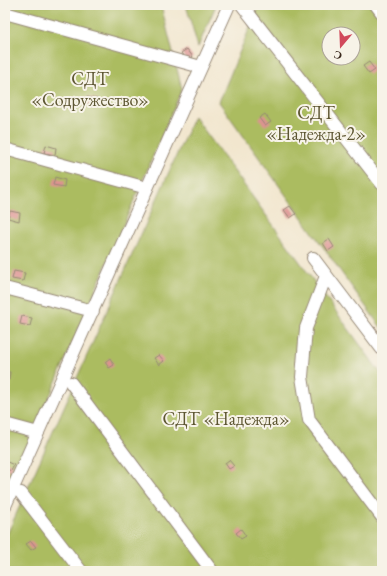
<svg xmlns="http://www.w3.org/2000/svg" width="387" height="576" font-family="'EB Garamond',serif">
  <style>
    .green { fill: #abbc60; stroke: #73733f; fill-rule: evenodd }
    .building { fill: #dd9291 }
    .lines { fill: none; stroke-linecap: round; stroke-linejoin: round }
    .minor-casing { stroke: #968876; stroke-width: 14 }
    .minor { stroke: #fff; stroke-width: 12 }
    .labels { text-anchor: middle; stroke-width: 4; stroke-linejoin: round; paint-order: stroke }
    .park-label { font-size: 18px; fill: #5d5632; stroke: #f7f3e8 }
  </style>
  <rect width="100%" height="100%" fill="#f7f3e8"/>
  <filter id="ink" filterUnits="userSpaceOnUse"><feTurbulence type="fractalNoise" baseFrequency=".025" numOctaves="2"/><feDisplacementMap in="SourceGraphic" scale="8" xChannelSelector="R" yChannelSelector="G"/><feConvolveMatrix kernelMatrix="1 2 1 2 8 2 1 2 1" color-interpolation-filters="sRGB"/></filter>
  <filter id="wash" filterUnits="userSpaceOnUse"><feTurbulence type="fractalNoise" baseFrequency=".012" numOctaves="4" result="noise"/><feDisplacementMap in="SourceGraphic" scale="16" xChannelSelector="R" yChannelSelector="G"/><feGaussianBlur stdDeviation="0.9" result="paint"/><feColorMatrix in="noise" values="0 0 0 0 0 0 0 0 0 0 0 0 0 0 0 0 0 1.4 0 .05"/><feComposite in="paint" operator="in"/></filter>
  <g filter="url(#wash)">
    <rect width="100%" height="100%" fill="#f2e6ce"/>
    <g class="green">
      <polygon points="5,5 161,5 182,89 5,500"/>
      <polygon points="186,5 216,5 198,47"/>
      <path d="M 259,5 L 382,5 L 382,329 L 219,102 ZM 329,34 L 353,34 L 353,58 L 329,58 Z"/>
      <polygon points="194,116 382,375 382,571 5,571 5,539"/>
    </g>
    <g id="blocks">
      <g class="building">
        <polygon points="187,49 193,57 187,61 181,53"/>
        <polygon points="369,62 375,70 369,74 363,66"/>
        <polygon points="86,97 97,99 95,107 85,104"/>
        <polygon points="265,114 271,122 265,126 259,118"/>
        <polygon points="46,145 56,148 55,155 44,153"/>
        <polygon points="55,177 65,180 64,187 53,185"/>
        <polygon points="290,206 296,214 290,218 284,210"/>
        <polygon points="10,211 20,213 19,221 8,218"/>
        <polygon points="329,239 334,247 328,251 323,243"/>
        <polygon points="14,271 25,273 23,281 12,279"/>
        <polygon points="22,316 32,318 30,326 20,324"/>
        <polygon points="375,327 381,335 375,339 369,331"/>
        <polygon points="159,355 164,361 159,365 154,358"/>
        <polygon points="110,358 114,365 109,368 105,362"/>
        <polygon points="5,371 10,372 9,380 5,379"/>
        <polygon points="229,460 234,466 229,469 225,463"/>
        <polygon points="5,461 14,465 11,471 5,468"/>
        <polygon points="241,529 246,536 241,539 236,533"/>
        <polygon points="31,541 36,547 31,550 26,544"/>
      </g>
    </g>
  </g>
  <g filter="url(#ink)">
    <use href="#blocks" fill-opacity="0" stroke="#968876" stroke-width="1"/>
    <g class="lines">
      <defs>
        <g id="minor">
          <polyline points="242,5 382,184"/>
          <polyline points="376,5 382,13"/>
          <polyline points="5,13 201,67"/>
          <polyline points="5,149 147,188"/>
          <polyline points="313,258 382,349"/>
          <polyline points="326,276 306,328 302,377 309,420 382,517"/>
          <polyline points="5,288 93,311"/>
          <polyline points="71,383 212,571"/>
          <polyline points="5,424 38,433"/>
          <polyline points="21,493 81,571"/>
          <polyline points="5,506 229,5"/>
        </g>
      </defs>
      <use href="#minor" class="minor-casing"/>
      <use href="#minor" class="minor"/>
    </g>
  </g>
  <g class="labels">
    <g class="park-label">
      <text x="90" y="85">СДТ<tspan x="90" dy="21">«Содружество»</tspan></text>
      <text x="316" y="119">СДТ<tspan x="316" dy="21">«Надежда-2»</tspan></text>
      <text x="226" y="425">СДТ «Надежда»</text>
    </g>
  </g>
  <rect width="387" height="576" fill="none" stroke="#f7f3e8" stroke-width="20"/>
  <g transform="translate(341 46) rotate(199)"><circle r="19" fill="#f7f3e8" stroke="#aca397"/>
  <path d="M0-3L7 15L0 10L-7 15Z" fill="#d1495b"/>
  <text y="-6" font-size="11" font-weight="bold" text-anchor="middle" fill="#3b2a1e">С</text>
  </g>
</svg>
